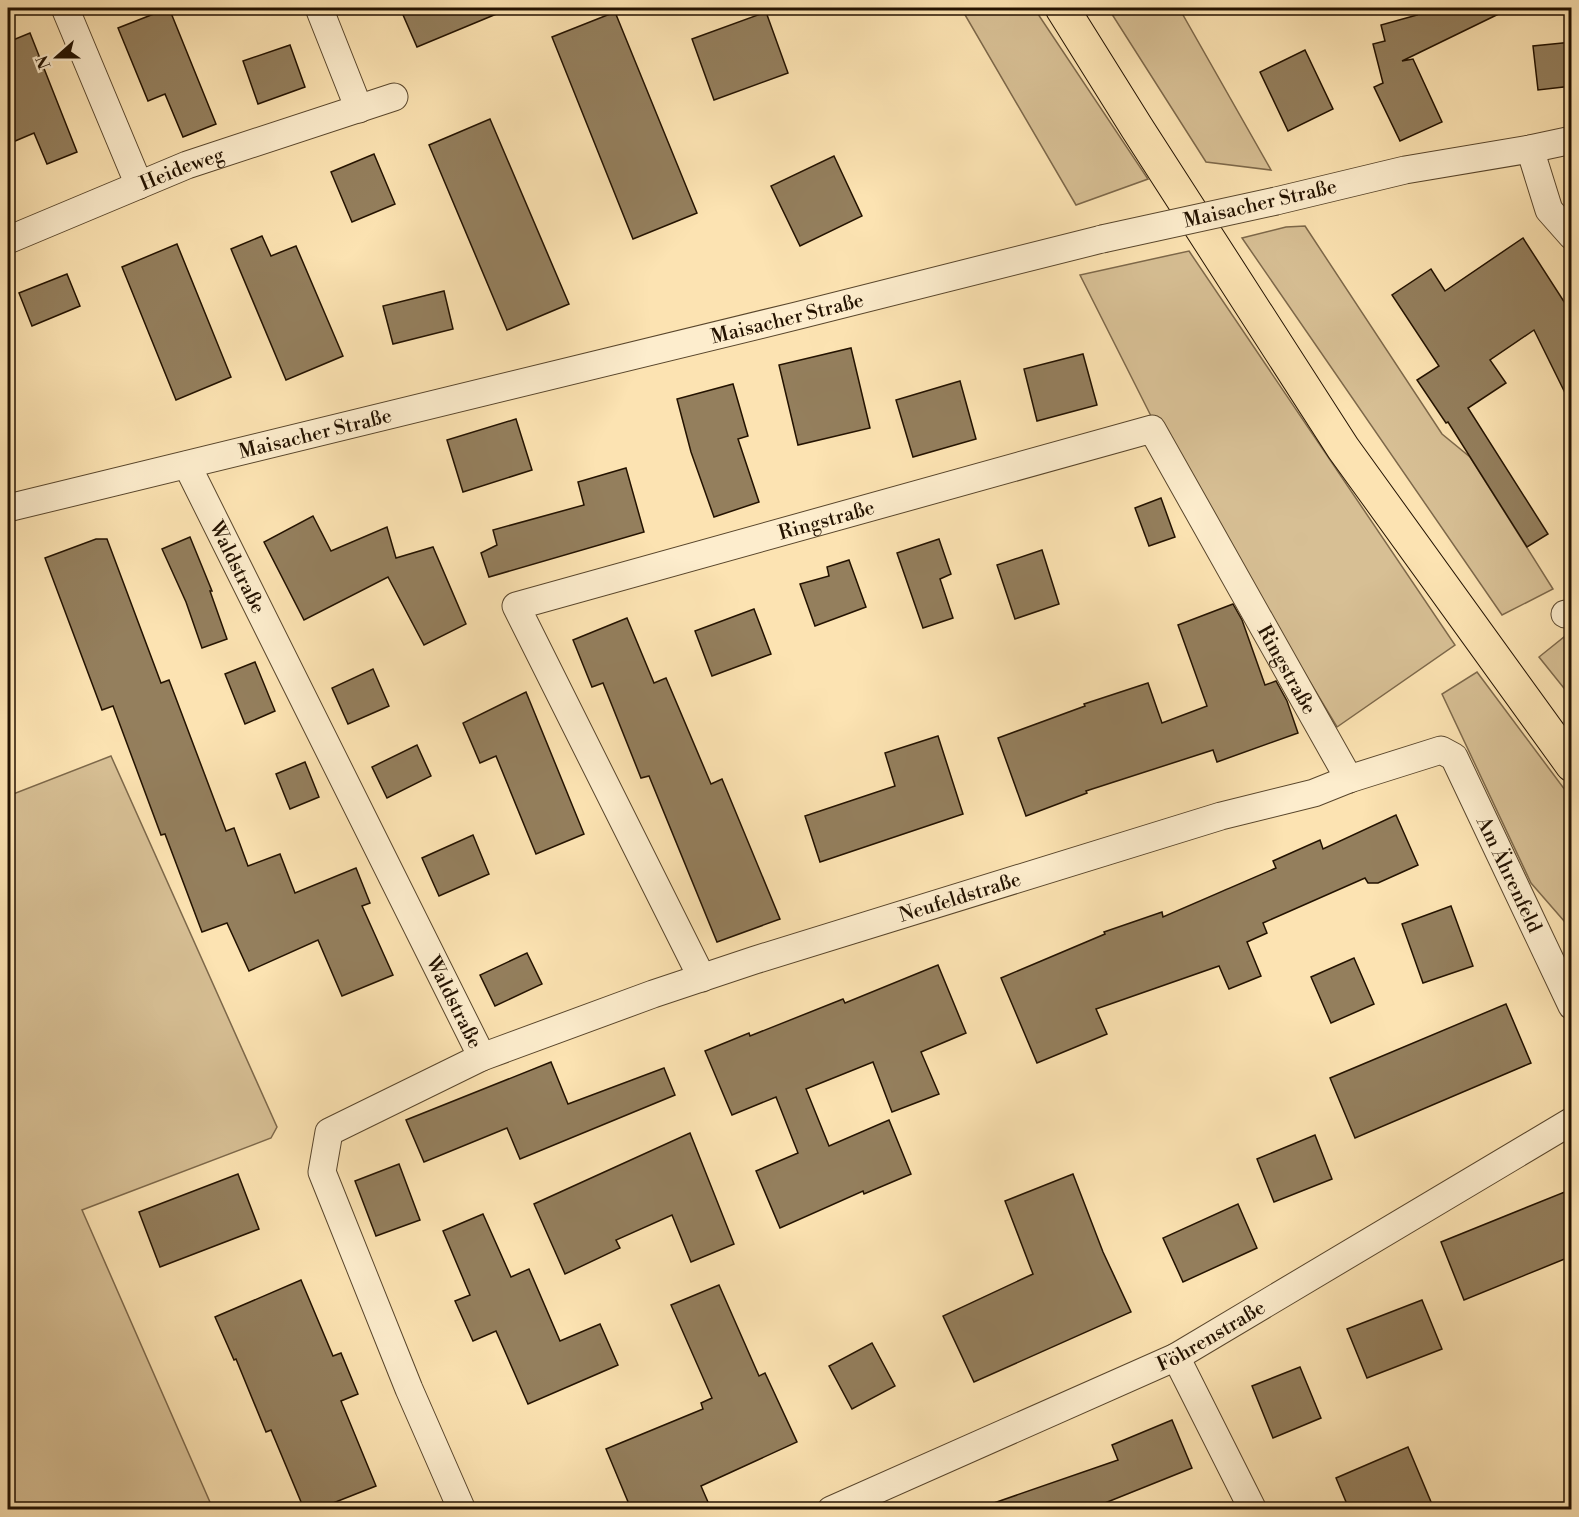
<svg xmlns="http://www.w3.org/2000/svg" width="1579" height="1517" font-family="'Libre Bodoni',serif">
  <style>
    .green { fill: #d7bf94; stroke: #7d684a; stroke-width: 1.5 }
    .building { fill: #947f5d; stroke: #231200; stroke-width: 1.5 }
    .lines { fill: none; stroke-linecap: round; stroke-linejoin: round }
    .street-casing { stroke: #59462c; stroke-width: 29 }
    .highway-casing { stroke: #231200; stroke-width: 35 }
    .street { stroke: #fdedcd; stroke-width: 27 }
    .highway { stroke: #fce3b2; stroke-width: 33 }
    .street-bridge-casing { stroke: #59462c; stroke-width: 29; stroke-linecap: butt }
    .street-bridge { stroke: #fdedcd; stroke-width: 27 }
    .labels { text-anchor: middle; stroke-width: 4.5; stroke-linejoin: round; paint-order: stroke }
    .street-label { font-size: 20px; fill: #231200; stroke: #fdedcd }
  </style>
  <rect width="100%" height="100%" fill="#fce3b2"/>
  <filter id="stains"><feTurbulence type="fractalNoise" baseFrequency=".00333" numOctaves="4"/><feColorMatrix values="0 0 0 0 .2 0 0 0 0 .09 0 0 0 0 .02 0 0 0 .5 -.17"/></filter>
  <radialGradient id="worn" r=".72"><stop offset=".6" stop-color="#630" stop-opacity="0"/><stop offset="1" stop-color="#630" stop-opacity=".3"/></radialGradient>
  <g class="green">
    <polygon points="961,8 1034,8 1148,179 1076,205"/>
    <polygon points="1108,8 1179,8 1271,170 1206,162"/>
    <polygon points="1305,226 1442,434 1470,457 1553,589 1502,615 1242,238 1286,227"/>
    <polygon points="1189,251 1455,645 1337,727 1153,420 1080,275"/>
    <polygon points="1569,633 1572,635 1571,697 1539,657"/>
    <polygon points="1477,672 1571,798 1571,929 1531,883 1442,694"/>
    <polygon points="111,756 277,1127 271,1138 82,1210 213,1509 8,1509 8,796"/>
  </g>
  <g class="building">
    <polygon points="169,8 216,124 183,137 165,94 148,101 118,28"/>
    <polygon points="400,8 511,8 417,47"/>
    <polygon points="1413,8 1511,8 1402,61 1413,59 1442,122 1400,141 1374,87 1383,83 1373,44 1385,41 1381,25 1417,15"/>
    <polygon points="615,12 697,213 633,239 552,37"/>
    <polygon points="766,12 788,73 714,100 692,39"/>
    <polygon points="30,33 77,152 47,164 34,133 8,144 8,42"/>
    <polygon points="1572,42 1572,86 1538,90 1533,46"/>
    <polygon points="290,45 305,87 258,104 243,61"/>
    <polygon points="1305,50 1333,109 1288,131 1260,72"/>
    <polygon points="490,119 569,304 507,330 429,145"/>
    <polygon points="374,154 395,204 352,222 331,172"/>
    <polygon points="834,156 862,216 800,246 771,186"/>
    <polygon points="262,236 271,256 296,246 343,356 286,380 231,249"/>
    <polygon points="1523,238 1572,314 1572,407 1534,330 1490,360 1506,383 1468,408 1548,534 1527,547 1448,422 1446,423 1417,380 1439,366 1392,295 1431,269 1445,291"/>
    <polygon points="177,244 231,377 176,400 122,267"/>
    <polygon points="67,274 80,306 32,326 19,293"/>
    <polygon points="444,291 453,329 393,344 383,306"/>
    <polygon points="851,348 870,428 798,445 779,365"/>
    <polygon points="1083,354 1097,405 1037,421 1024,369"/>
    <polygon points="960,381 976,439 913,457 896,400"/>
    <polygon points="733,384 748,436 738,439 759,502 714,517 691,452 677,399"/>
    <polygon points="516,419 532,470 463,492 447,440"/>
    <polygon points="626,468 644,532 489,577 481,553 497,545 493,530 584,505 578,482"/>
    <polygon points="1161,498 1175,537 1149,546 1135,508"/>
    <polygon points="313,516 331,551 387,527 396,558 433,547 466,624 424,645 388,577 304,620 264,542"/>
    <polygon points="190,537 212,591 210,591 227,639 202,648 186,602 162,549"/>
    <polygon points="96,539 107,539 161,683 169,680 226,831 234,828 248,866 280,854 295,893 356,868 370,903 362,906 393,975 342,996 318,940 249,971 227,923 202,932 165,834 161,835 113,706 102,710 45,558"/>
    <polygon points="939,539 951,574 940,579 953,618 923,628 897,553"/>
    <polygon points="1042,550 1059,604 1015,619 997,565"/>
    <polygon points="849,560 866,607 815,626 800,584 829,576 827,567"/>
    <polygon points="1233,604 1242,620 1265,685 1276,681 1287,701 1298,733 1217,762 1213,750 1086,791 1087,793 1026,816 998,738 1085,706 1084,704 1148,683 1162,723 1207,706 1178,625"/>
    <polygon points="754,609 771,654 712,676 695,631"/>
    <polygon points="627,618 654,683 666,678 711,784 722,779 780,919 717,942 649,776 641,778 603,683 592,687 573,640"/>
    <polygon points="255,662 275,711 245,724 225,674"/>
    <polygon points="373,669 389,706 348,724 332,688"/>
    <polygon points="526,692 584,834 536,854 496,756 480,763 463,723"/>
    <polygon points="938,736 963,814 820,862 805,816 895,786 885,753"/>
    <polygon points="417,745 431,776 387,798 372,767"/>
    <polygon points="305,762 319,797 290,809 276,774"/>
    <polygon points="1396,815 1418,865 1378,883 1368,883 1365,878 1263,923 1267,933 1247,942 1261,976 1229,989 1219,966 1096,1009 1107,1034 1037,1063 1001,978 1105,934 1104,932 1162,912 1163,917 1276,868 1273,861 1320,840 1323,849"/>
    <polygon points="473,835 489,874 439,896 422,858"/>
    <polygon points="1451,906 1473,966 1423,983 1402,924"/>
    <polygon points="527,953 542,984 495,1006 480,975"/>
    <polygon points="1354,958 1374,1004 1331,1023 1311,977"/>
    <polygon points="938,965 966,1033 921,1052 939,1094 892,1112 873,1062 806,1089 829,1146 889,1120 911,1174 864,1194 863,1191 780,1228 756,1171 798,1153 776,1097 732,1115 705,1051 749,1033 750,1036 843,999 845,1003"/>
    <polygon points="1506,1004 1531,1063 1355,1138 1330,1078"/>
    <polygon points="551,1062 568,1104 664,1068 675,1095 520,1159 507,1128 424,1162 406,1120"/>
    <polygon points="690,1133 734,1244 691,1262 672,1215 616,1240 620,1248 565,1274 534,1204"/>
    <polygon points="1315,1135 1332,1179 1274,1202 1257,1159"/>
    <polygon points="399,1164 420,1220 376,1236 355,1181"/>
    <polygon points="238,1174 259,1229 160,1267 139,1212"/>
    <polygon points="1073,1174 1103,1252 1131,1312 974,1382 943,1316 1033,1274 1005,1201"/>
    <polygon points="1572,1189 1572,1256 1464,1300 1441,1242"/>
    <polygon points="1238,1204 1257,1248 1183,1282 1163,1238"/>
    <polygon points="483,1214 511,1277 529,1269 560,1341 600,1324 618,1365 528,1404 496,1331 473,1341 455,1301 470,1295 443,1231"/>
    <polygon points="301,1280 333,1356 341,1353 358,1394 341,1401 376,1486 318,1509 304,1509 271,1430 266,1432 236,1359 234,1360 215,1317"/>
    <polygon points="719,1285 759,1376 765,1373 797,1442 701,1486 711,1509 631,1509 606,1449 703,1409 701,1403 712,1398 671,1305"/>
    <polygon points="1422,1300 1442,1349 1367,1378 1347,1329"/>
    <polygon points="872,1343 895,1386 852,1409 829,1366"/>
    <polygon points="1300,1367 1321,1418 1273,1438 1252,1386"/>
    <polygon points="1172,1420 1192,1468 1090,1509 989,1509 988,1505 1118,1460 1112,1445"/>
    <polygon points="1408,1447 1434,1509 1349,1509 1336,1478"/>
  </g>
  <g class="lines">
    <defs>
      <g id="street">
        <polyline points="65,8 139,185"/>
        <polyline points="319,8 359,109"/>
        <polyline points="1530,149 1549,210 1572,236"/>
        <polyline points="1276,201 1405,170 1530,149 1572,140"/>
        <path id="s1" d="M 8,240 L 187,165 L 394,97"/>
        <path id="s2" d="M 187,465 L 482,1057 L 329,1132 L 322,1172 L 409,1389 L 462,1510"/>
        <path id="s3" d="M 8,508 L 796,316 L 1102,239"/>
        <polyline points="1565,614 1572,613"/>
        <path id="s4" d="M 702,978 L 516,606 L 1152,429 L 1349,779"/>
        <path id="s5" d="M 482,1057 L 653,994 L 755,960 L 1221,816 L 1314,793 L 1349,779 L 1441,750 L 1454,757 L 1572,1006"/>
        <polyline points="1176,1357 1253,1510"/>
        <path id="s6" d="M 831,1510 L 1176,1357 L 1572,1121"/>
      </g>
      <polyline id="highway" points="1062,8 1137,128 1343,448 1572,765"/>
    </defs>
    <use href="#street" class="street-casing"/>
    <use href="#highway" class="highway-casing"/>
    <use href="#street" class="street"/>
    <use href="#highway" class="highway"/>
    <defs>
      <polyline id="street-bridge" points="1102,239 1276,201"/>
    </defs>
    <use href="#street-bridge" class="street-bridge-casing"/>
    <use href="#street-bridge" class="street-bridge"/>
  </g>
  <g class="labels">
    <g class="street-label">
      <text dy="7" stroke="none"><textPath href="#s1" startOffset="188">Heideweg</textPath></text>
      <text transform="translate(1260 203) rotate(-13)" y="7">Maisacher Straße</text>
      <text dy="7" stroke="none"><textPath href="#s3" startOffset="802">Maisacher Straße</textPath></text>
      <text dy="7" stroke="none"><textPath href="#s3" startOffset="316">Maisacher Straße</textPath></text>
      <text dy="7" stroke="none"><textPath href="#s4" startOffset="738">Ringstraße</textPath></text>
      <text dy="7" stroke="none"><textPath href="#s2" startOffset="114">Waldstraße</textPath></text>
      <text dy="7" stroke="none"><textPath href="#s4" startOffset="1352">Ringstraße</textPath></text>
      <text dy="7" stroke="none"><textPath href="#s5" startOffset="1152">Am Ährenfeld</textPath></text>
      <text dy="7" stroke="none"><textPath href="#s5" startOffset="504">Neufeldstraße</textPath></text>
      <text dy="7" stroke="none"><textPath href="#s2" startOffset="600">Waldstraße</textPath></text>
      <text dy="7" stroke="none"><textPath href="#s6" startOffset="418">Föhrenstraße</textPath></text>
    </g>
  </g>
  <rect width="1579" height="1517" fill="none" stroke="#fce3b2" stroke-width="30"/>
  <rect x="9" y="9" width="1561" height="1499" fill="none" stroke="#231200" stroke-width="3"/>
  <rect x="15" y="15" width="1549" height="1487" fill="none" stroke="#231200" stroke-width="1.5"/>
  <g transform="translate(57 57) rotate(249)" stroke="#fdedcd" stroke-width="4.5" paint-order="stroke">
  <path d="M0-4.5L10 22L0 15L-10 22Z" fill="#231200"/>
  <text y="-9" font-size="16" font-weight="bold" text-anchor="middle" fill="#231200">N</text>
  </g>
  <rect width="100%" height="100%" filter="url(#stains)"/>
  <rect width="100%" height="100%" fill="url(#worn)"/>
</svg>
